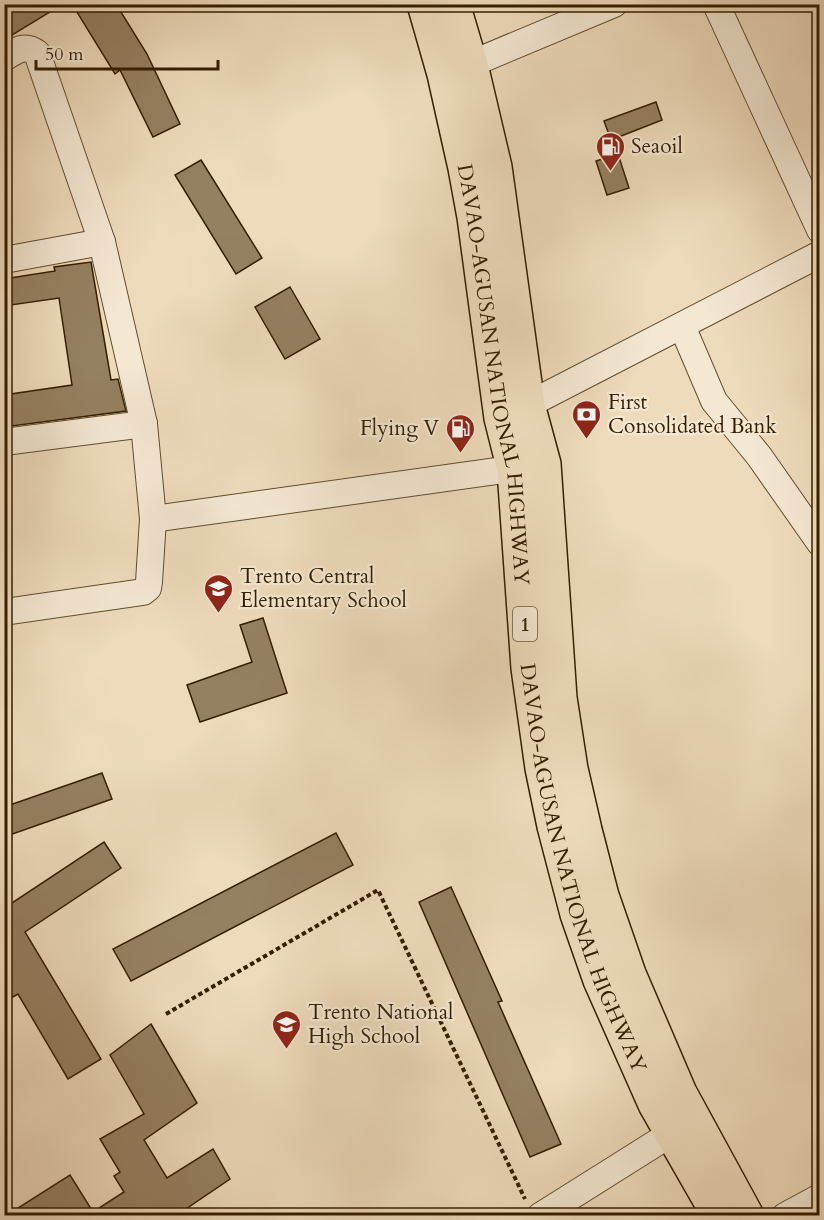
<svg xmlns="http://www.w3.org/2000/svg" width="824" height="1220" font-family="Cardo,serif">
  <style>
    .building { fill: #958062; stroke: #341e00; stroke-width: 1.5 }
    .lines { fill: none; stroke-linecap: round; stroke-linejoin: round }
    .minor-casing { stroke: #624d2f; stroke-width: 28 }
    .highway-casing { stroke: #341e00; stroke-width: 36 }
    .path { stroke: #341e00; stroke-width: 4; stroke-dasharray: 4.5 3; stroke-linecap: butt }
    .minor { stroke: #f4e8d3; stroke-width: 26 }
    .highway { stroke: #eedbbc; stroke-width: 33 }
    .labels { text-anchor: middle; stroke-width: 4.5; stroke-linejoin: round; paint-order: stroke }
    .shield { fill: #f4e8d3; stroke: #6e5b3f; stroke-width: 1.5 }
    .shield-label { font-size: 20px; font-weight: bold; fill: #341e00 }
    .poi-label { font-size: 21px; fill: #341e00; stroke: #f4e8d3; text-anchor: start }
    .street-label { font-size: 21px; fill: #341e00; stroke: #f4e8d3 }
  </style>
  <rect width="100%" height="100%" fill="#eedbbc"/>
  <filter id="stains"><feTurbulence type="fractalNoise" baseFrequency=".00333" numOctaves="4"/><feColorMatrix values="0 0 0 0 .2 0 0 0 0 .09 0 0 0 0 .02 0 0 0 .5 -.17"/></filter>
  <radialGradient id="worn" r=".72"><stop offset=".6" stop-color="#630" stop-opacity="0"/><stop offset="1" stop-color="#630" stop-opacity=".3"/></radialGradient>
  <g class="building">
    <polygon points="4,4 63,4 4,40"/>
    <polygon points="72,4 116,4 147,54 180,124 153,137 120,70 115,74"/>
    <polygon points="656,102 662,120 611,140 604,121"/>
    <polygon points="618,154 629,188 607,195 596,161"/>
    <polygon points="201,160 262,258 236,274 175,175"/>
    <polygon points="91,262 111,380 118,379 126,411 4,427 4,395 72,385 59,298 4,306 4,279 55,271 54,267"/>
    <polygon points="290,287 320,339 285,359 255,307"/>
    <polygon points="263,618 287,693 200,722 187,685 252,662 240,625"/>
    <polygon points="102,773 112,799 4,837 4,807"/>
    <polygon points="336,833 353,865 131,981 113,949"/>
    <polygon points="104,842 121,868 25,932 101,1059 68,1079 18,994 4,1002 4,898 9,905"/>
    <polygon points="451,887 502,1001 498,1002 561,1144 530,1157 419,902"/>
    <polygon points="151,1024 197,1103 144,1140 167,1178 213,1149 230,1179 186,1209 190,1215 7,1215 70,1175 93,1212 124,1192 114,1176 120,1172 100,1139 144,1114 110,1055"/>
  </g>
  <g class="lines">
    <defs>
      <g id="minor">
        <polyline points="716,4 820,230"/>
        <path d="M 4,58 C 16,50 25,44 37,53 L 102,242 L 144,424"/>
        <polyline points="454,71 614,4"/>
        <polyline points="4,260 102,242"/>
        <polyline points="682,326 714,401 759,456 820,543"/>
        <polyline points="512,413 820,254"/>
        <polyline points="4,442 144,424 153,519 532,466"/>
        <polyline points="4,612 143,592 148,588 149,582 153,519"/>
        <polyline points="540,1216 672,1133"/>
        <polyline points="785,1216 820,1197"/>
      </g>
      <g id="highway">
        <path id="s1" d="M 424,4 L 444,74 L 465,168 L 474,217 L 501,418 L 514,470 L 528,668 L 542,768 L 554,826 L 577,914 L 600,980 L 655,1104 L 719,1216"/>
        <polyline points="453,4 471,65 495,167 528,405 544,464 560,698 571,769 585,830 602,896 629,974 680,1093 747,1216"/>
      </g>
    </defs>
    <use href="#minor" class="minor-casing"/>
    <use href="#highway" class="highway-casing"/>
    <polyline class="path" points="166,1014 378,890 525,1199"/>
    <use href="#minor" class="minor"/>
    <use href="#highway" class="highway"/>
  </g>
  <defs>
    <symbol id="fuel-pin" viewBox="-11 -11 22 30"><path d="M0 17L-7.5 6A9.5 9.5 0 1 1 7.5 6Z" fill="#8f2418" stroke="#f4e8d3"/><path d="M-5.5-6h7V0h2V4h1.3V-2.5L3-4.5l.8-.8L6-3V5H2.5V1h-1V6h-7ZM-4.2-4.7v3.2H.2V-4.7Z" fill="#fff"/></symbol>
    <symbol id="bank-pin" viewBox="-11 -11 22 30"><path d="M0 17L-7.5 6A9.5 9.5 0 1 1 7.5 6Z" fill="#8f2418" stroke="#f4e8d3"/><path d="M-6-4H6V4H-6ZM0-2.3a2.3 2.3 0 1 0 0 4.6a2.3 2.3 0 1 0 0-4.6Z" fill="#fff"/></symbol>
    <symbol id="school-pin" viewBox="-11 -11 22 30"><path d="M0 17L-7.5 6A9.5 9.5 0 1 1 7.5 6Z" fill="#8f2418" stroke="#f4e8d3"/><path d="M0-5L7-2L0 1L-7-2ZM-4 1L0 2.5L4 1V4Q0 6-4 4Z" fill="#fff"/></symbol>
  </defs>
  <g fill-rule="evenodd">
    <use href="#fuel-pin" x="594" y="130" width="33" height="45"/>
    <use href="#bank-pin" x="570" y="398" width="33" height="45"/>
    <use href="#fuel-pin" x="444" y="412" width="33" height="45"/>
    <use href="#school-pin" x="202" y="572" width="33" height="45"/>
    <use href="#school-pin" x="270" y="1008" width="33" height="45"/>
  </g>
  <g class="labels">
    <rect class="shield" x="513" y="607" width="24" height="34" rx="4.5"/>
    <g class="shield-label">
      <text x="525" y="631">1</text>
    </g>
    <g class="poi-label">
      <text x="631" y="153">Seaoil</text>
      <text x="608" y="409">First<tspan x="608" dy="24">Consolidated Bank</tspan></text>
      <text x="439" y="435" text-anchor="end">Flying V</text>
      <text x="240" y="583">Trento Central<tspan x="240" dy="24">Elementary School</tspan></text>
      <text x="308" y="1019">Trento National<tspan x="308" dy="24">High School</tspan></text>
    </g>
    <g class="street-label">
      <text dy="7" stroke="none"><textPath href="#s1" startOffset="378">DAVAO-AGUSAN NATIONAL HIGHWAY</textPath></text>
      <text dy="7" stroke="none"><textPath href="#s1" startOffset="882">DAVAO-AGUSAN NATIONAL HIGHWAY</textPath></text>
    </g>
  </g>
  <rect width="824" height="1220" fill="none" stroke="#eedbbc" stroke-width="24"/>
  <rect x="6" y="6" width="812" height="1208" fill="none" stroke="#341e00" stroke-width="3"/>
  <rect x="12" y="12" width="800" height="1196" fill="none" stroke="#341e00" stroke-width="1.5"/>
  <path d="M36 60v9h182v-9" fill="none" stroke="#341e00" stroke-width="3"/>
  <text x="45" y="60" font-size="18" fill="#341e00" stroke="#f4e8d3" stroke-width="4.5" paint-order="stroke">50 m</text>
  <rect width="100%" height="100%" filter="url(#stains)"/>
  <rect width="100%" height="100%" fill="url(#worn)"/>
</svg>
